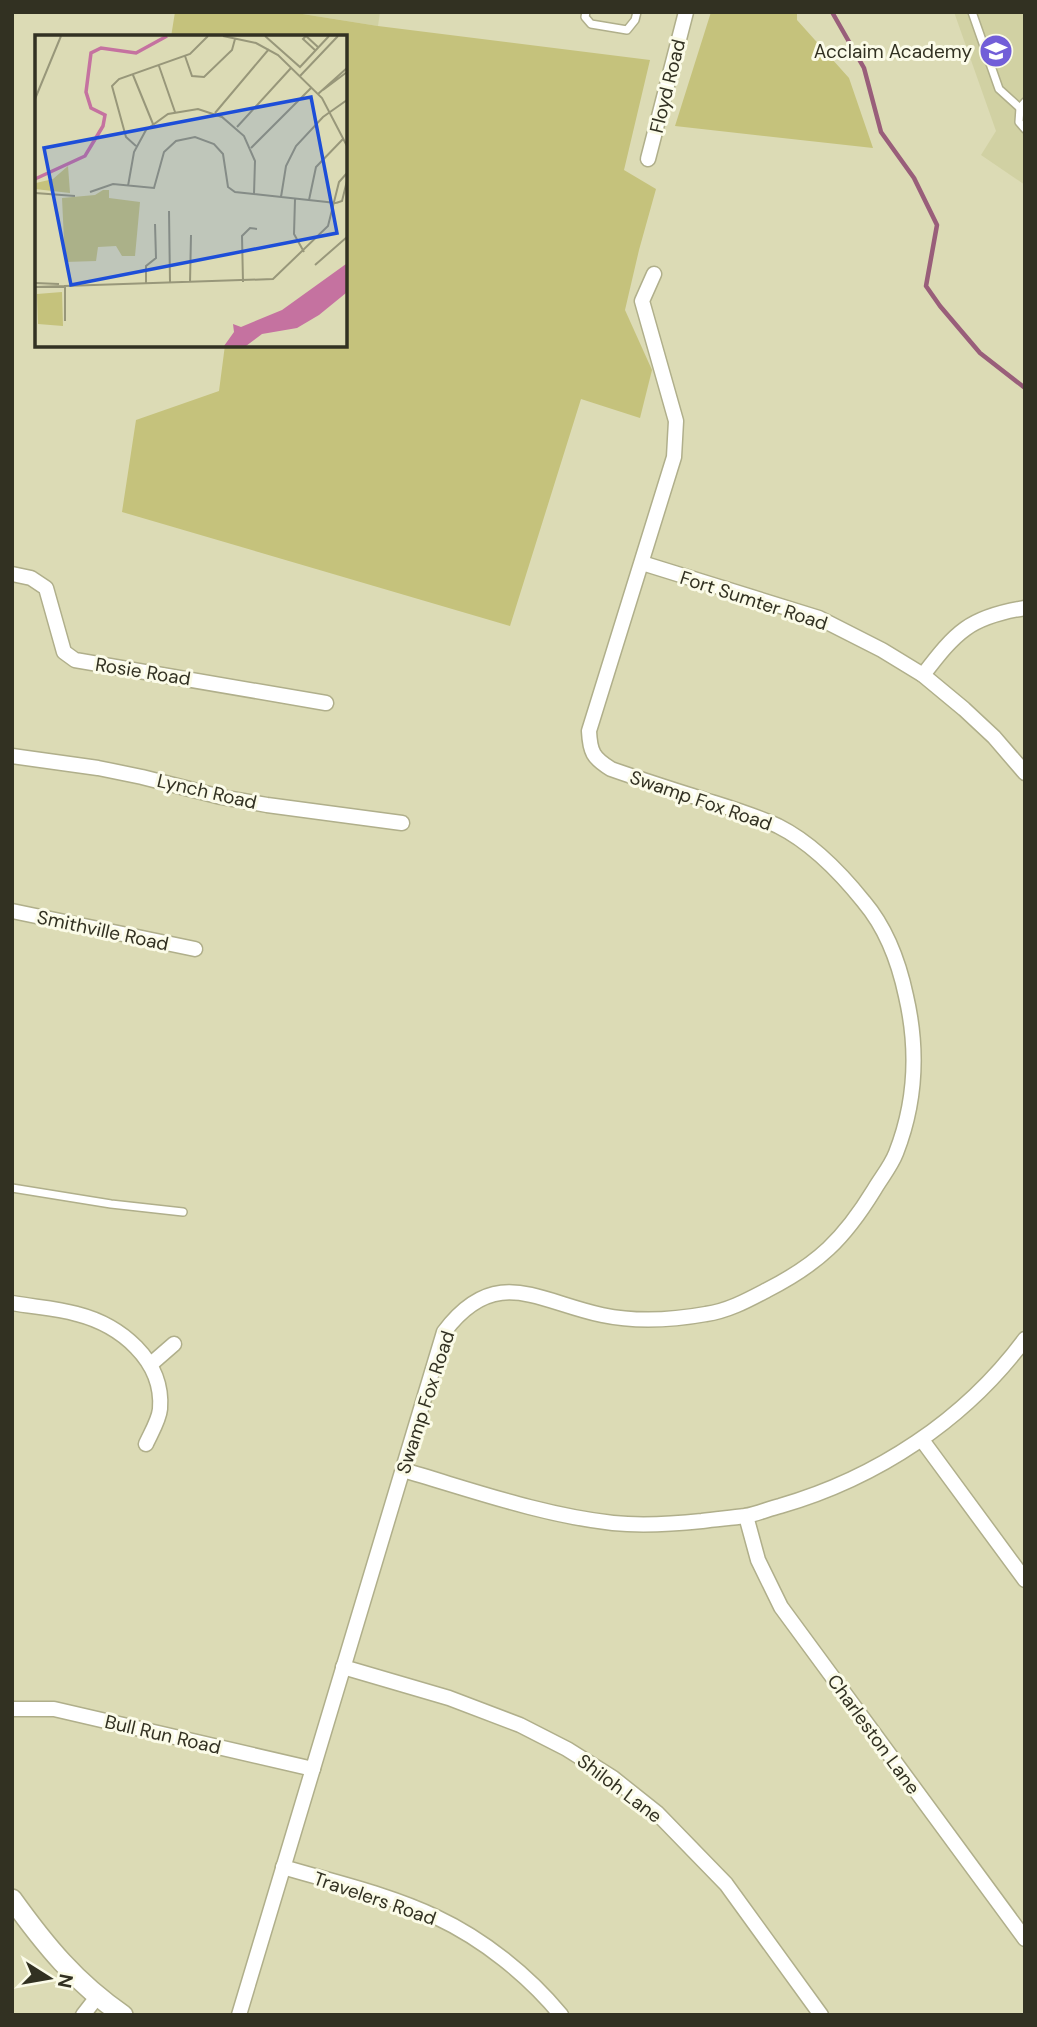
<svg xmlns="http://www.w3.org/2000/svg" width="1037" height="2027" font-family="'DM Sans',sans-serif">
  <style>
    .built { fill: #d1d1a3 }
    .green { fill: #c5c27c }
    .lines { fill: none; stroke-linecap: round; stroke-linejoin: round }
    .stream { stroke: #995e7a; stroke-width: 4.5 }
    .lane-casing { stroke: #b0af8b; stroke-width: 10 }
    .street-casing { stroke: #b0af8b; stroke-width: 17 }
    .secondary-casing { stroke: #b0af8b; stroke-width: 22 }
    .lane { stroke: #fff; stroke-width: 7 }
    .street { stroke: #fff; stroke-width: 14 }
    .secondary { stroke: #fff; stroke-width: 19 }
    .labels { text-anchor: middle; stroke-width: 6; stroke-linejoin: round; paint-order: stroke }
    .poi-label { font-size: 19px; fill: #323122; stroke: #fbfbe8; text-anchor: end }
    .street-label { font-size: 19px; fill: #323122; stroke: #fbfbe8 }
    .inset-river { fill: none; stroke: #c572a0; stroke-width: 3.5 }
    .inset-road { fill: none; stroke: #98977a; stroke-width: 2 }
    .view { fill: #1d4ed8; fill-opacity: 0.15; stroke: #1d4ed8; stroke-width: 3.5 }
    .inset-edge { fill: none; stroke: #323122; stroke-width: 3.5 }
  </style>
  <rect width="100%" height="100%" fill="#dcdbb5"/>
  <g class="built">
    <polygon points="290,12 380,12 378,26"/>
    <polygon points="954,12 1025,12 1025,185 981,155 996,131"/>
  </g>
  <g class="green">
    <polygon points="175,12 290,12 378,26 650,60 624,170 656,189 639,250 625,310 652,370 640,418 581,399 510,626 122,512 136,420 219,391 225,345 345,345 345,37 171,37"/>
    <polygon points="711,12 797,12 797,20 849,78 873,148 675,126"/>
  </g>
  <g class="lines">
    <polyline class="stream" points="832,12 864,68 881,132 914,178 937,225 926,286 940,306 980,353 1025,388"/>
    <defs>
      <g id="lane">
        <polyline points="586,12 585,17 591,24 627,30 635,20 637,12"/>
        <polyline points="972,12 999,89 1020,108"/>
        <polyline points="1025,102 1020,108 1019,122 1025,129"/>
        <polyline points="12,1188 111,1204 183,1212"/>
      </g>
      <g id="street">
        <polyline points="648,159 686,12"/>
        <polyline points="642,563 819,618 882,650 923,675 964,709 994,737 1025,773"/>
        <polyline points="12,574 31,578 46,588 64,652 75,660 326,703"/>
        <path d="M 923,675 C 956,632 969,617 1025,608"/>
        <polyline points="12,756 98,768 142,777 221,797 267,805 402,823"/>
        <polyline points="12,911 195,949"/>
        <path d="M 12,1303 C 34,1307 56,1308 77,1314 C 120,1325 164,1360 160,1409 C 159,1420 151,1433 146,1444"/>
        <polyline points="151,1364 174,1344"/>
        <polyline points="922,1440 1025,1580"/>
        <path d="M 403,1470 C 472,1490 541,1515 613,1523 C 643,1526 673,1524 702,1521 C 716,1519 731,1518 745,1516 C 757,1514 768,1509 780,1506 C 877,1478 965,1420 1025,1339"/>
        <polyline points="746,1516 758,1560 781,1607 1025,1939"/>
        <polyline points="343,1667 449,1698 520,1725 567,1749 613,1778 657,1813 726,1884 821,2015"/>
        <polyline points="12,1709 54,1709 313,1769"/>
        <path d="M 283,1867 C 333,1882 388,1894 436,1917 C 483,1939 528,1975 561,2015"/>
        <polyline points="83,2015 97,1997"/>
        <path d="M 239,2015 L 444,1332 C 495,1264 537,1301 602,1315 C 635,1322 673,1320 706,1314 C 728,1311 748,1300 767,1290 C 818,1264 844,1239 874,1190 C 881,1178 891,1166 896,1153 C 916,1102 918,1048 906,996 C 899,963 886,928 864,902 C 840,872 812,843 778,826 C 754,815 730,808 705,800 C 674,790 642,780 611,769 C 593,758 590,752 589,731 L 674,457 L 676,421 L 642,301 L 654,274"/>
      </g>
      <path id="secondary" d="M 12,1899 C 45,1945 76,1983 123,2015"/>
    </defs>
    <use href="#lane" class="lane-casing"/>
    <use href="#street" class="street-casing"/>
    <use href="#secondary" class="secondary-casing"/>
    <use href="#lane" class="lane"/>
    <use href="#street" class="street"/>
    <use href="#secondary" class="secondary"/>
  </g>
  <defs>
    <symbol id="school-disc" viewBox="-11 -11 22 22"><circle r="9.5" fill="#725ed8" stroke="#fbfbe8"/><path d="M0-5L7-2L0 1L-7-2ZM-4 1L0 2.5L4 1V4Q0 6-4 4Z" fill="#fff"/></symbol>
  </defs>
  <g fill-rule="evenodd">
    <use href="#school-disc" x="977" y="32" width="38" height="38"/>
  </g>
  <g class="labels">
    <g class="poi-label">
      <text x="972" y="58">Acclaim Academy</text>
    </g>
    <g class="street-label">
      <text transform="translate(667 86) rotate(-76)" y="7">Floyd Road</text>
      <text transform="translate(754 600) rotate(18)" y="7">Fort Sumter Road</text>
      <text transform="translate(143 671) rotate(9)" y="7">Rosie Road</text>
      <text transform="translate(207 791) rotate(13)" y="7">Lynch Road</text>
      <text transform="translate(701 800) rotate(19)" y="7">Swamp Fox Road</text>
      <text transform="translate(103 930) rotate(12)" y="7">Smithville Road</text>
      <text transform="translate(425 1402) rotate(-72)" y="7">Swamp Fox Road</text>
      <text transform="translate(163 1734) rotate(13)" y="7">Bull Run Road</text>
      <text transform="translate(874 1734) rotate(54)" y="7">Charleston Lane</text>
      <text transform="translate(620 1788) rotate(37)" y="7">Shiloh Lane</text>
      <text transform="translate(375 1898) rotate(19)" y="7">Travelers Road</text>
    </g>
  </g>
  <g transform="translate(35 35)">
    <rect width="312" height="312" fill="#dcdbb5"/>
    <path d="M 33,131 L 35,158 L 0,154 L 1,148 L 18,144 ZM 68,155 L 74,155 L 74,163 L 105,167 L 100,221 L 87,221 L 81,211 L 63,212 L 61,226 L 30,227 L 27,163 L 60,160 ZM 27,257 L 28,291 L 3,289 L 2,259 Z" fill="#c5c27c"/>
    <path d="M 311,229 L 311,258 L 284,280 L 262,293 L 227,299 L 211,311 L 189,311 L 199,297 L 198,289 L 206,292 L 247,275 Z" fill="#c572a0"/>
    <path class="inset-river" d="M 0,144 L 50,121 L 68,91 L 70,80 L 56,73 L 51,57 L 56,18 L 66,13 L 101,18 L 132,1"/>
    <path class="inset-road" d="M 188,1 L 221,8 L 243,20 L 287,63 L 312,111M 230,1 L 265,32 L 294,1M 281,16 L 268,4 L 271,1 L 284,13M 150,21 L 157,41 L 169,42 L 197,15 L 200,4M 124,31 L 140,77M 98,40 L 118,89M 265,41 L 303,1M 288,55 L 312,37M 283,59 L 312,33M 0,64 L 26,1M 180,78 L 234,14M 202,92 L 256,33M 101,111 L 91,102 L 77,51 L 84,44 L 155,19 L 173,1M 216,113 L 276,53M 93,151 L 99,117 L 111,95 L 133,79 L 163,74 L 187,82 L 209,101 L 220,126 L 219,159M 55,157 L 78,149 L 119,153 L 129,117 L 141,106 L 160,102 L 179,109 L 188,119 L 193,152 L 200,157 L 301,168M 0,158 L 40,161M 246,162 L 251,131 L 261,111 L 288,82 L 312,65M 260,164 L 259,199 L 269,217M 274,165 L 281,132 L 308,104M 301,168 L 307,166 L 312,146M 134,176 L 135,247M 280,230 L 312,202M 208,247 L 207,201 L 215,193 L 222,194M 0,248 L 24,249M 111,248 L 111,231 L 121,223 L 120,189M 155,248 L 156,200M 30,250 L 30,286M 0,252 L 238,244 L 293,191 L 304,147 L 312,138"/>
    <path class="view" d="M 276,62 L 302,198 L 36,250 L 9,113 Z"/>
    <rect width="312" height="312" class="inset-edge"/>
  </g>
  <rect width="1037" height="2027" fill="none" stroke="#323122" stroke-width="28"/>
  <g transform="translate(49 1978) rotate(101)" stroke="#fbfbe8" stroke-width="5" paint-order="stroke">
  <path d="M0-5L12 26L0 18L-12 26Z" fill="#323122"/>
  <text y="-10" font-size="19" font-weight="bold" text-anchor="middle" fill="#323122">N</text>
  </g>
</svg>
